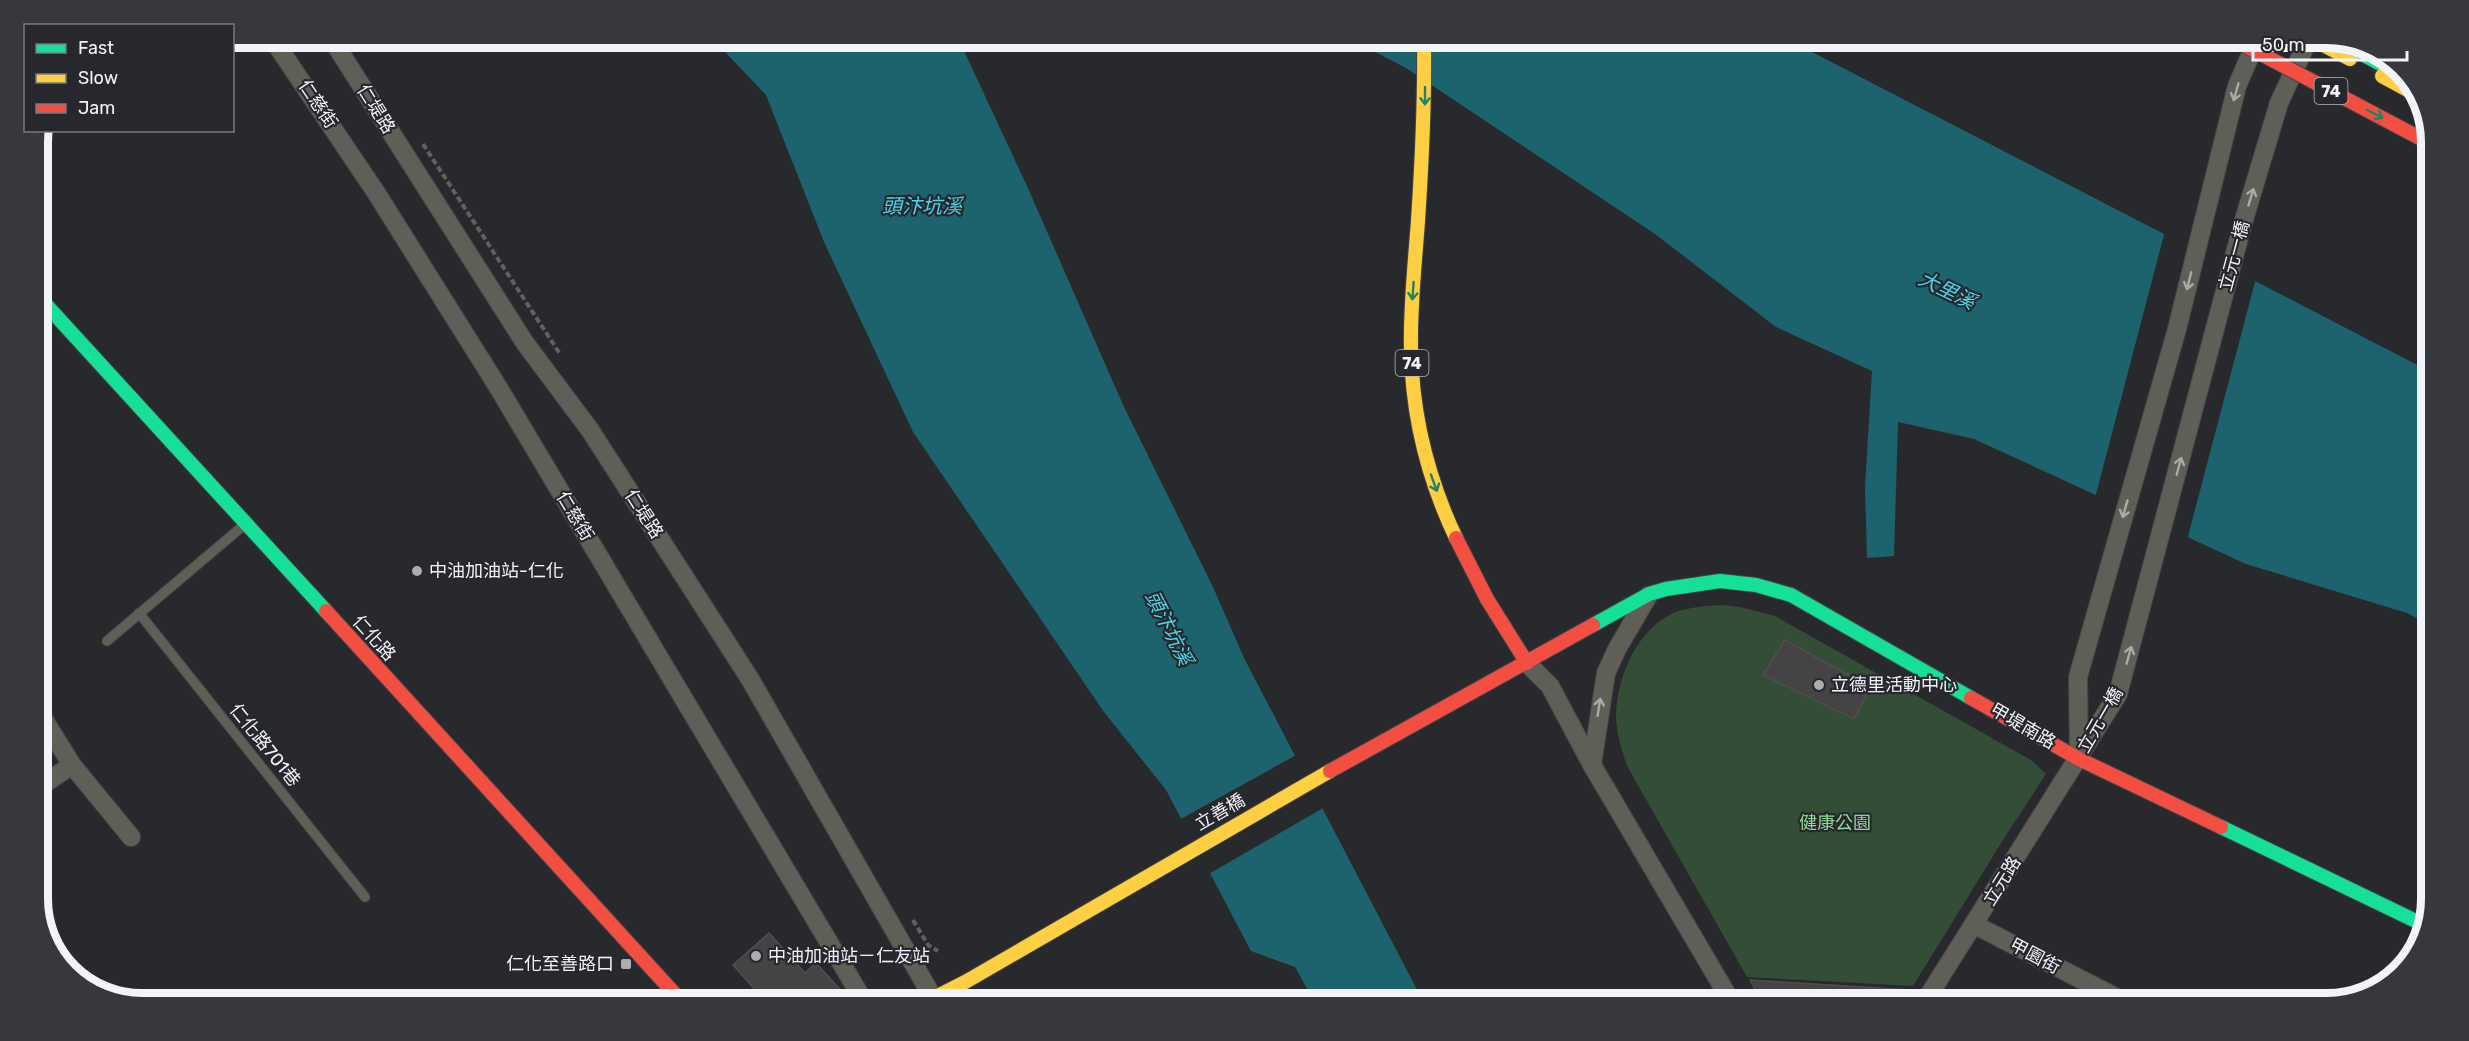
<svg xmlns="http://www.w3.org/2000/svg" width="2469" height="1041" font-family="Rubik,'Noto Sans TC',sans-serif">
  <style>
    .green { fill: #334d36 }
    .water { fill: #1c636e }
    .pier { fill: #28292c }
    .building { fill: #444; stroke: #504f50; stroke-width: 1.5 }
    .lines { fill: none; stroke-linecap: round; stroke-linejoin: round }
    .lane-casing { stroke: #454548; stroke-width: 11 }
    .street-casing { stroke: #454548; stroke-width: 20 }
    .fast-casing { stroke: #454548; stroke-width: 16 }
    .slow-casing { stroke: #454548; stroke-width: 16 }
    .jam-casing { stroke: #454548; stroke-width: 16 }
    .path { stroke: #60605e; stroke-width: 4; stroke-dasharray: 6 3; stroke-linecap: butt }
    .lane { stroke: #605f57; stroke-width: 9 }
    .street { stroke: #605f57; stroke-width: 18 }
    .fast { stroke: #16e098; stroke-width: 14 }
    .slow { stroke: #ffcf43; stroke-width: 14 }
    .jam { stroke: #f24e42; stroke-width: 14 }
    .jam-bridge-casing { stroke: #454548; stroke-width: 16; stroke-linecap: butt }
    .jam-bridge { stroke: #f24e42; stroke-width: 14 }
    .oneway { stroke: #aaaaa8 }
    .oneway2 { stroke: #1e8463 }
    .poi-dot { fill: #acadb1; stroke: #26282e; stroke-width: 2 }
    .labels { text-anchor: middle; stroke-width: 4.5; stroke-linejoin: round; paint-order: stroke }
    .shield { fill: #26282e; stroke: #b6b7bc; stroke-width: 1.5 }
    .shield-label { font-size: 16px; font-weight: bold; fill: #f3f4f9 }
    .street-label { font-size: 18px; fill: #f3f4f9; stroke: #26282e }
    .poi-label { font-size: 18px; fill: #f3f4f9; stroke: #26282e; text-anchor: start }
    .park-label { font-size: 18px; fill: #8cda94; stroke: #26282e }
    .water-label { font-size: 20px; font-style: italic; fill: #47d8ed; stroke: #26282e }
    .rim { fill: none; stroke: #f3f4f9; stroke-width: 8 }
  </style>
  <rect width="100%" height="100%" fill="#28292c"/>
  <path class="green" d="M 1722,605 L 1740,607 L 1775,616 L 2031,760 L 2046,774 L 2003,840 L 1913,986 L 1747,977 L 1627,766 C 1622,750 1616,733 1616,716 C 1617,676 1637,628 1676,612 C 1690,607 1707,606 1722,605 Z"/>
  <g class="water">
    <polygon points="712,38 958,38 1027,186 1124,407 1213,587 1244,658 1424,1003 1315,1003 1295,967 1251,951 1166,790 1104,712 913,432 824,242 766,95"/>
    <polygon points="1348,38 1785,38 2429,371 2427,624 2407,613 2246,564 1974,439 1898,422 1894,556 1867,558 1865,487 1872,371 1776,327 1655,234 1406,68"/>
  </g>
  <g class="pier">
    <polygon points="2165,231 2256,278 2187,540 2095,498"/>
    <polygon points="1298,754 1325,807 1207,875 1179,820"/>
  </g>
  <g class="building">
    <polygon points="1785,640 1870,687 1854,719 1763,675"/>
    <polygon points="769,933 805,973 816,963 847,997 840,1003 767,1003 733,965"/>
    <polygon points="1750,980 1909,990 1901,1003 1763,1003"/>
  </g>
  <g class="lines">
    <defs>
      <g id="lane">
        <polyline points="139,613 365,897"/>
        <polyline points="107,641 244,525"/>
      </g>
      <g id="street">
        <polyline points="272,38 377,194 498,387 865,1003"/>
        <polyline points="331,38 525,343 590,430 750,679 936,1003"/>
        <polyline points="1527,663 1550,686 1592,765 1732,1003"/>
        <polyline points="44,720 72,765 131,837"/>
        <polyline points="2079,757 2078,677 2177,329 2237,86 2256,42"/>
        <polyline points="1592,765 1606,673 1617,649 1648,596"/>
        <polyline points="38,788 72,765"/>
        <polyline points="1975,925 2127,1003"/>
        <polyline points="1924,1003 2118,694 2243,223 2279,103 2309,38"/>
      </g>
      <g id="fast">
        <polyline points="2334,39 2405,77"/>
        <polyline points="38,296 326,611"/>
        <polyline points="1593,625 1649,594 1666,589 1720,581 1756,585 1791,595 1971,698"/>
        <polyline points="2221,827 2424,925"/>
      </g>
      <g id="slow">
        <path d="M 1424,38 C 1425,99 1422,160 1418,221 C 1415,263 1410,306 1411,349 C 1412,414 1428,479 1456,538"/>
        <polyline points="2310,38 2350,59"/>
        <polyline points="2382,76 2417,95"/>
        <polyline points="924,1003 967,981 1330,771"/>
      </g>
      <g id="jam">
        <polyline points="1456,538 1487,599 1527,663"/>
        <polyline points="326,611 683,1003"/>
        <polyline points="1971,698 2079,759 2221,827"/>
        <polyline points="1330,771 1593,625"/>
      </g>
    </defs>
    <use href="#lane" class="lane-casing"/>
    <use href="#street" class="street-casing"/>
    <use href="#fast" class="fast-casing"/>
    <use href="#slow" class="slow-casing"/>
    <use href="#jam" class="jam-casing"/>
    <g class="path">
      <polyline points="423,144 560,354"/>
      <polyline points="913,920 928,945 938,951"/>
    </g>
    <use href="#lane" class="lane"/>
    <use href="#street" class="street"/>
    <use href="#fast" class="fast"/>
    <use href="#slow" class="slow"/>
    <use href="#jam" class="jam"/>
    <defs>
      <polyline id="jam-bridge" points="2231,38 2431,144"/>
    </defs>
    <use href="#jam-bridge" class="jam-bridge-casing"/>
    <use href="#jam-bridge" class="jam-bridge"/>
  </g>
  <defs><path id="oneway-shaft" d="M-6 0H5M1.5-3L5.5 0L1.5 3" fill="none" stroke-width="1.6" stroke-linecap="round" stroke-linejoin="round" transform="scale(1.5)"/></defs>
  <g class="oneway">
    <use href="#oneway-shaft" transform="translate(2236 92) rotate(106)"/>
    <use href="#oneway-shaft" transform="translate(2251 197) rotate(-73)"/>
    <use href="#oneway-shaft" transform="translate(2189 281) rotate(104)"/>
    <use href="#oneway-shaft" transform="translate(2179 466) rotate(-75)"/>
    <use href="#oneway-shaft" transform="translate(2125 509) rotate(106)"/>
    <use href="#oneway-shaft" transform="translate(2129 655) rotate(-74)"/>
    <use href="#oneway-shaft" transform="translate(1599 707) rotate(-81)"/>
  </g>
  <g class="oneway2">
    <use href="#oneway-shaft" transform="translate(1425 96) rotate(90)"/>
    <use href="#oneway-shaft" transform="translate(2375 114) rotate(28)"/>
    <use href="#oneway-shaft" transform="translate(1413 291) rotate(94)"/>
    <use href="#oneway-shaft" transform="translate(1434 483) rotate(70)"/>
  </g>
  <g class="poi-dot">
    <circle cx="417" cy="571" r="6"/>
    <circle cx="1819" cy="685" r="6"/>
    <circle cx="756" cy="956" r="6"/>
    <rect x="620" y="958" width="12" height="12" rx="3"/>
  </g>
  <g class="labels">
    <g class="shield">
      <rect x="2314.5" y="78" width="33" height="26" rx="4.5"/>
      <rect x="1395.5" y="350" width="33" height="26" rx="4.5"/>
    </g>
    <g class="shield-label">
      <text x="2331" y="97">74</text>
      <text x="1412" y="369">74</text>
    </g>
    <g class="street-label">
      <text transform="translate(318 104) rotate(56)" y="6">仁慈街</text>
      <text transform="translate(376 109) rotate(58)" y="6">仁堤路</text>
      <text transform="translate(2234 256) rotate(-75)" y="6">立元一橋</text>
      <text transform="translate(644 514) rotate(57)" y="6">仁堤路</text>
      <text transform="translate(575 516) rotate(59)" y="6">仁慈街</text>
      <text transform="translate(374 638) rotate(48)" y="6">仁化路</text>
      <text transform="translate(2100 720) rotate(-60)" y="6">立元一橋</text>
      <text transform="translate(2023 726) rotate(30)" y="6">甲堤南路</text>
      <text transform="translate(265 745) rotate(51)" y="6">仁化路701巷</text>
      <text transform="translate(1220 812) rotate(-30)" y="6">立善橋</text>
      <text transform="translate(2002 881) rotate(-58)" y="6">立元路</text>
      <text transform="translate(2035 956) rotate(28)" y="6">甲園街</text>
    </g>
    <g class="poi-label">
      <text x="429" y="577">中油加油站-仁化</text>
      <text x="1831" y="691">立德里活動中心</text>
      <text x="768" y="962">中油加油站－仁友站</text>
      <text x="614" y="970" text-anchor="end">仁化至善路口</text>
    </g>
    <g class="park-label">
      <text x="1835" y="829">健康公園</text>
    </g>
    <g class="water-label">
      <text x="922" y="213">頭汴坑溪</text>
      <text transform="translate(1947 290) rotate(26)" y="7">大里溪</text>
      <text transform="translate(1169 628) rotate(63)" y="7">頭汴坑溪</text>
    </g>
  </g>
  <path d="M0 0H2469V1041H0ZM142 48H2327A94 94 0 0 1 2421 142V899A94 94 0 0 1 2327 993H142A94 94 0 0 1 48 899V142A94 94 0 0 1 142 48Z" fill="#36383e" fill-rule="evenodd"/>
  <path class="rim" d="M142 48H2327A94 94 0 0 1 2421 142V899A94 94 0 0 1 2327 993H142A94 94 0 0 1 48 899V142A94 94 0 0 1 142 48Z"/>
  <rect x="24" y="24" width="210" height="108" fill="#26282e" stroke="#787a7f" stroke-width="1.5"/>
  <rect x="36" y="44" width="30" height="9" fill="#16e098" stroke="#787a7f" stroke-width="1.5"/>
  <text x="78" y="54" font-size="18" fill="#f3f4f9">Fast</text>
  <rect x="36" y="74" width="30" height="9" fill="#ffcf43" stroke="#787a7f" stroke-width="1.5"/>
  <text x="78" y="84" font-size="18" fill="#f3f4f9">Slow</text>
  <rect x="36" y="104" width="30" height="9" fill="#f24e42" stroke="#787a7f" stroke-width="1.5"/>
  <text x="78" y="114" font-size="18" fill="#f3f4f9">Jam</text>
  <path d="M2253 51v9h154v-9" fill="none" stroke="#f3f4f9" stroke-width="3"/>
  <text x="2262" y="51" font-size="18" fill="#f3f4f9" stroke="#26282e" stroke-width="4.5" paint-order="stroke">50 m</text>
</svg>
